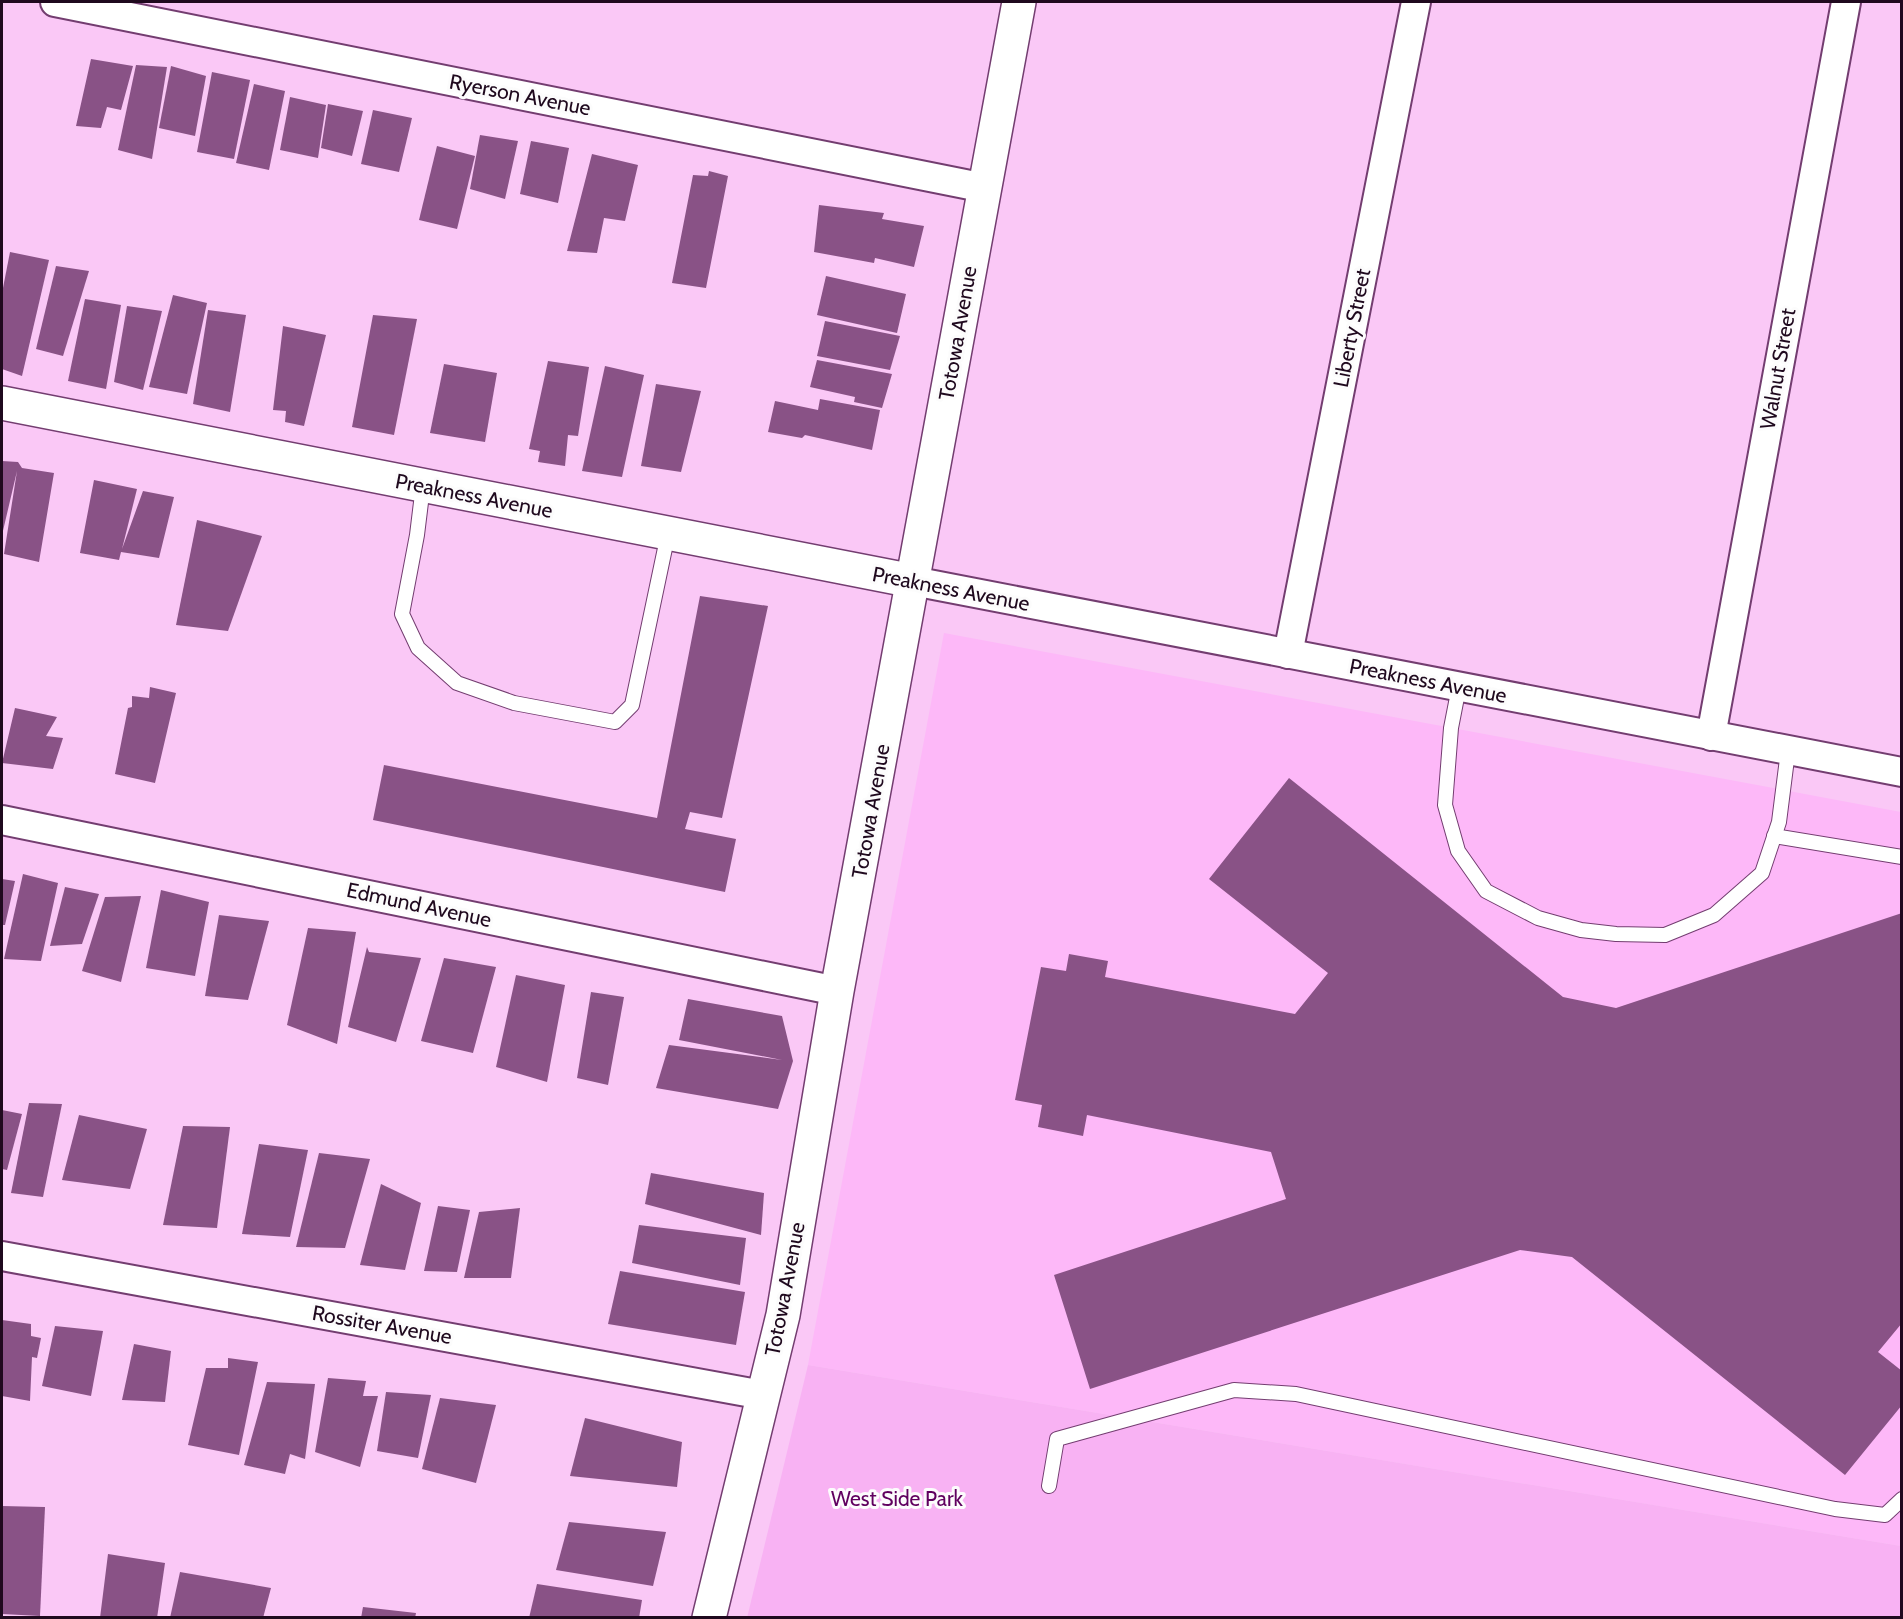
<svg xmlns="http://www.w3.org/2000/svg" width="1903" height="1619" font-family="Cabin,sans-serif">
  <style>
    .built { fill: #fdb8f8 }
    .green { fill: #f8b2f3 }
    .building { fill: #895286 }
    .lines { fill: none; stroke-linecap: round; stroke-linejoin: round }
    .service-casing { stroke: #733d70; stroke-width: 16 }
    .minor-casing { stroke: #733d70; stroke-width: 32 }
    .tertiary-casing { stroke: #733d70; stroke-width: 36 }
    .service { stroke: #fff; stroke-width: 14 }
    .minor { stroke: #fff; stroke-width: 28 }
    .tertiary { stroke: #fff; stroke-width: 33 }
    .labels { text-anchor: middle; stroke-width: 6; stroke-linejoin: round; paint-order: stroke }
    .street-label { font-size: 21px; fill: #1f091e; stroke: #fcfcfc }
    .park-label { font-size: 21px; fill: #60005f; stroke: #fcfcfc }
  </style>
  <rect width="100%" height="100%" fill="#fac8f6"/>
  <polygon class="built" points="944,633 1901,812 1901,1546 808,1365"/>
  <polygon class="green" points="808,1365 1901,1546 1901,1617 747,1618"/>
  <g class="building">
    <polygon points="91,59 133,66 121,110 107,107 101,128 76,126"/>
    <polygon points="136,65 167,67 152,159 118,150"/>
    <polygon points="171,66 206,76 195,136 159,128"/>
    <polygon points="212,72 250,80 234,159 197,152"/>
    <polygon points="254,84 285,91 269,170 236,163"/>
    <polygon points="290,97 326,105 318,158 280,150"/>
    <polygon points="328,104 363,111 352,156 321,148"/>
    <polygon points="373,110 412,118 399,172 361,164"/>
    <polygon points="480,135 518,141 505,199 470,189"/>
    <polygon points="531,141 569,148 558,203 520,194"/>
    <polygon points="437,146 475,156 457,229 419,220"/>
    <polygon points="592,154 638,165 625,221 604,218 597,253 567,251"/>
    <polygon points="709,171 728,176 706,288 672,283 693,175 708,176"/>
    <polygon points="819,205 884,213 882,219 924,226 914,267 875,258 874,263 814,252"/>
    <polygon points="10,252 49,260 22,376 2,369 2,293"/>
    <polygon points="56,266 89,271 63,356 36,349"/>
    <polygon points="826,276 906,294 897,333 817,315"/>
    <polygon points="173,295 207,303 187,394 149,387"/>
    <polygon points="85,299 121,305 106,389 68,381"/>
    <polygon points="127,306 162,311 143,390 114,382"/>
    <polygon points="208,310 246,315 230,412 193,404"/>
    <polygon points="373,315 417,319 394,435 352,427"/>
    <polygon points="825,321 900,336 890,370 817,356"/>
    <polygon points="283,326 326,335 304,426 285,422 286,411 273,410"/>
    <polygon points="817,360 892,374 882,408 854,402 855,397 810,387"/>
    <polygon points="548,361 589,367 578,436 568,435 565,466 538,462 540,451 529,449"/>
    <polygon points="444,364 497,373 485,442 430,433"/>
    <polygon points="605,366 644,375 622,477 582,471"/>
    <polygon points="656,384 701,391 681,472 641,466"/>
    <polygon points="820,399 880,410 872,450 805,435 802,438 768,432 775,401 818,410"/>
    <polygon points="2,461 18,462 22,468 54,473 39,562 4,554 17,471 2,535"/>
    <polygon points="94,480 137,489 122,549 143,491 174,497 159,558 121,552 119,560 80,553"/>
    <polygon points="197,520 262,536 228,631 176,625"/>
    <polygon points="700,596 768,606 722,818 690,812 685,829 736,839 725,892 373,820 384,765 657,818"/>
    <polygon points="150,687 176,693 155,783 115,774 128,708 132,707 132,696 149,698"/>
    <polygon points="15,708 57,717 46,736 63,738 53,769 2,763"/>
    <polygon points="1289,778 1563,997 1616,1008 1902,913 1902,1323 1878,1352 1902,1371 1902,1405 1845,1475 1572,1257 1520,1250 1090,1389 1054,1275 1286,1199 1271,1152 1087,1115 1083,1136 1038,1127 1042,1105 1015,1100 1041,967 1066,971 1069,954 1108,961 1105,977 1295,1014 1328,973 1209,879"/>
    <polygon points="23,874 58,883 41,961 4,959"/>
    <polygon points="2,879 15,881 5,925 2,925"/>
    <polygon points="65,887 99,894 82,944 50,946"/>
    <polygon points="161,890 209,902 195,976 146,968"/>
    <polygon points="141,896 121,982 82,971 105,897"/>
    <polygon points="219,915 269,921 248,1000 205,996"/>
    <polygon points="308,928 356,932 337,1044 287,1025"/>
    <polygon points="367,947 369,952 421,958 396,1042 348,1027"/>
    <polygon points="444,958 496,967 473,1053 421,1041"/>
    <polygon points="516,975 565,985 547,1082 496,1067"/>
    <polygon points="591,992 624,997 608,1085 577,1078"/>
    <polygon points="688,999 782,1016 793,1061 778,1109 656,1088 669,1045 782,1060 679,1040"/>
    <polygon points="29,1103 62,1104 43,1197 11,1193"/>
    <polygon points="2,1110 22,1114 7,1170 2,1169"/>
    <polygon points="79,1115 147,1129 130,1189 62,1180"/>
    <polygon points="183,1126 230,1127 217,1228 163,1225"/>
    <polygon points="259,1144 308,1150 290,1237 242,1234"/>
    <polygon points="319,1153 370,1159 345,1248 296,1247"/>
    <polygon points="651,1173 764,1193 761,1235 645,1204"/>
    <polygon points="381,1184 421,1203 405,1270 360,1265"/>
    <polygon points="438,1206 470,1210 457,1272 424,1271"/>
    <polygon points="520,1208 511,1278 464,1278 479,1212"/>
    <polygon points="639,1225 746,1238 740,1285 632,1263"/>
    <polygon points="620,1271 745,1292 736,1345 608,1324"/>
    <polygon points="2,1320 31,1324 31,1336 41,1338 37,1358 32,1357 30,1401 2,1396"/>
    <polygon points="55,1326 103,1331 91,1396 42,1386"/>
    <polygon points="134,1344 171,1351 165,1402 122,1400"/>
    <polygon points="228,1358 258,1362 239,1455 188,1445 206,1368 228,1368"/>
    <polygon points="328,1378 366,1381 363,1396 378,1396 360,1467 315,1452"/>
    <polygon points="267,1382 315,1384 305,1459 290,1454 285,1474 244,1465"/>
    <polygon points="386,1392 431,1395 418,1458 377,1451"/>
    <polygon points="440,1398 496,1405 476,1483 422,1469"/>
    <polygon points="585,1418 682,1442 677,1487 570,1476"/>
    <polygon points="2,1506 45,1507 40,1616 2,1614"/>
    <polygon points="569,1522 666,1532 653,1586 556,1570"/>
    <polygon points="108,1554 165,1563 157,1618 100,1618"/>
    <polygon points="180,1572 271,1588 263,1618 170,1618"/>
    <polygon points="537,1584 642,1600 639,1618 529,1618"/>
    <polygon points="363,1607 416,1613 415,1618 361,1618"/>
  </g>
  <g class="lines">
    <defs>
      <g id="service">
        <polyline points="423,486 417,535 402,614 418,648 457,683 514,703 615,722 632,705 668,534"/>
        <polyline points="1459,687 1451,728 1445,805 1458,851 1486,891 1538,918 1581,930 1616,934 1665,935 1714,915 1762,873 1779,822 1788,751"/>
        <polyline points="1774,836 1902,857"/>
        <polyline points="1049,1486 1057,1439 1234,1390 1296,1394 1835,1509 1885,1515 1902,1499"/>
      </g>
      <g id="minor">
        <polyline points="55,2 985,188"/>
        <polyline points="913,581 1902,772"/>
        <polyline points="1288,654 1416,2"/>
        <polyline points="1711,736 1846,2"/>
        <polyline points="2,820 837,991"/>
        <polyline points="2,1256 763,1395"/>
      </g>
      <g id="tertiary">
        <polyline points="2,403 913,581"/>
        <polyline points="709,1618 783,1315 837,991 1019,2"/>
      </g>
    </defs>
    <use href="#service" class="service-casing"/>
    <use href="#minor" class="minor-casing"/>
    <use href="#tertiary" class="tertiary-casing"/>
    <use href="#service" class="service"/>
    <use href="#minor" class="minor"/>
    <use href="#tertiary" class="tertiary"/>
  </g>
  <g class="labels">
    <g class="street-label">
      <text transform="translate(520 95) rotate(11)" y="7">Ryerson Avenue</text>
      <text transform="translate(1352 328) rotate(-79)" y="7">Liberty Street</text>
      <text transform="translate(958 333) rotate(-80)" y="7">Totowa Avenue</text>
      <text transform="translate(1778 369) rotate(-80)" y="7">Walnut Street</text>
      <text transform="translate(474 496) rotate(11)" y="7">Preakness Avenue</text>
      <text transform="translate(951 589) rotate(11)" y="7">Preakness Avenue</text>
      <text transform="translate(1428 681) rotate(11)" y="7">Preakness Avenue</text>
      <text transform="translate(871 811) rotate(-80)" y="7">Totowa Avenue</text>
      <text transform="translate(419 905) rotate(12)" y="7">Edmund Avenue</text>
      <text transform="translate(785 1289) rotate(-79)" y="7">Totowa Avenue</text>
      <text transform="translate(382 1325) rotate(10)" y="7">Rossiter Avenue</text>
    </g>
    <g class="park-label">
      <text x="897" y="1506">West Side Park</text>
    </g>
  </g>
  <rect width="1903" height="1619" fill="none" stroke="#1f091e" stroke-width="6"/>
</svg>
